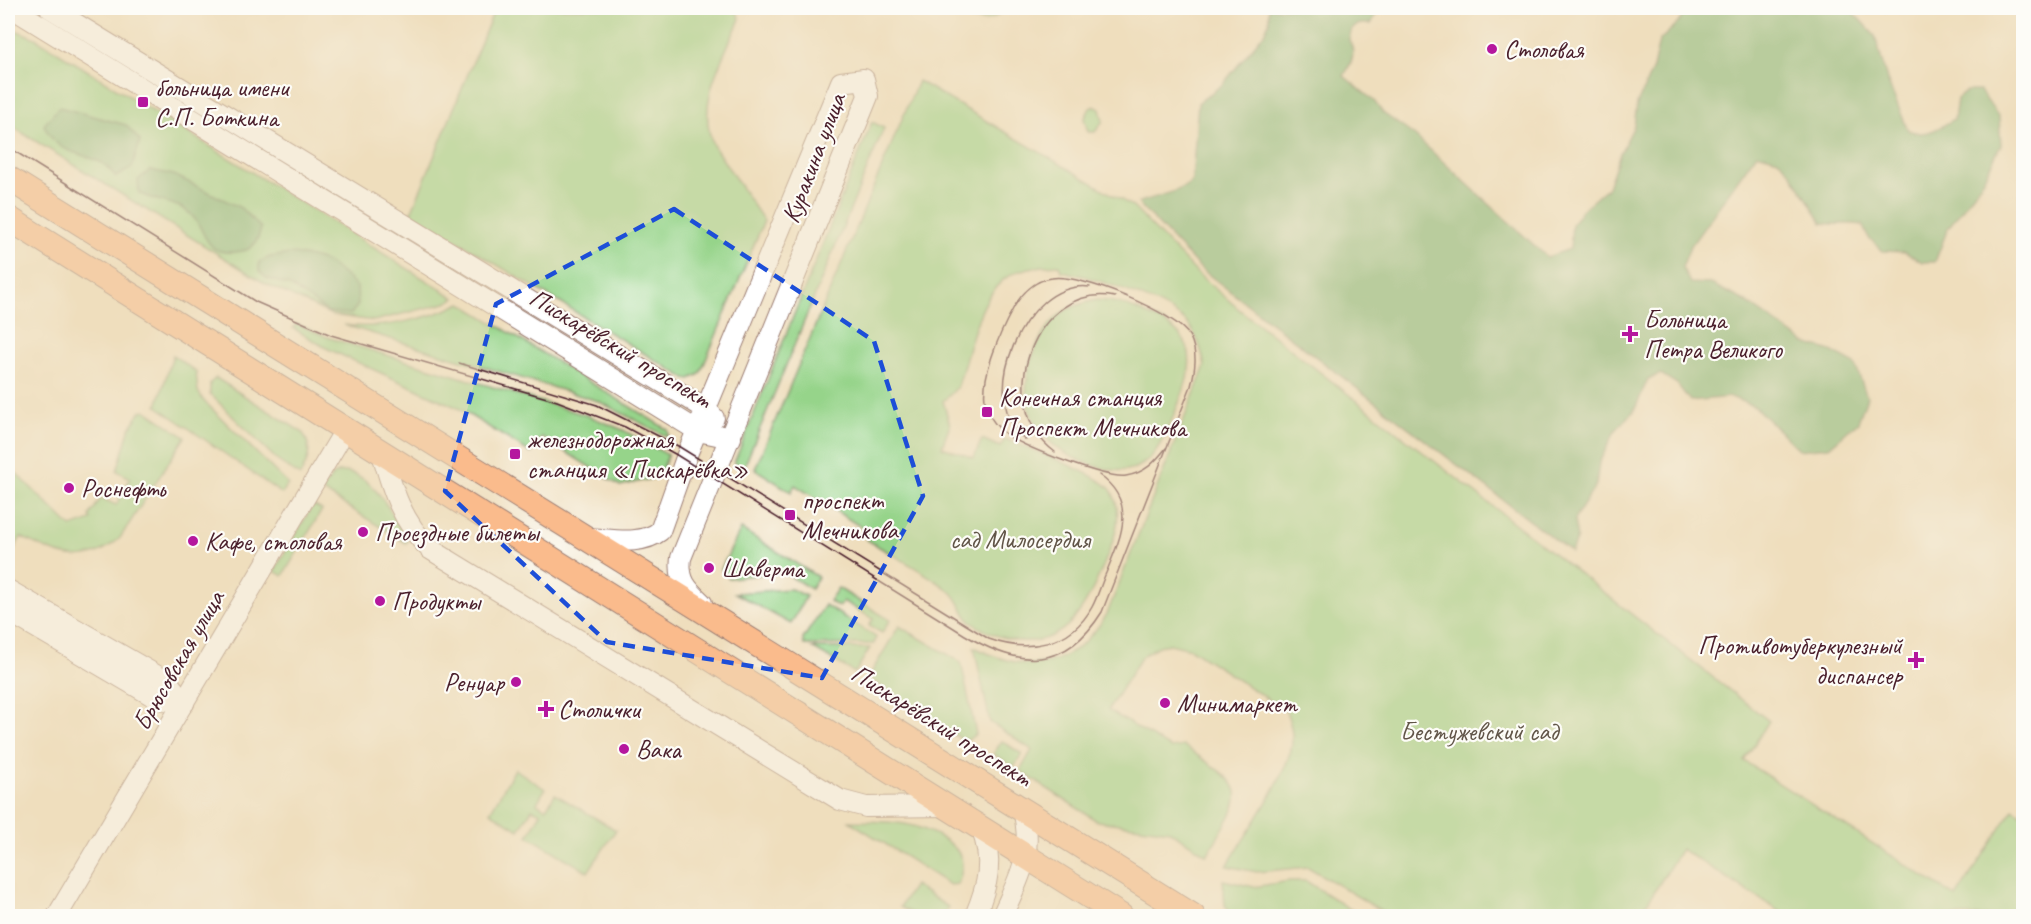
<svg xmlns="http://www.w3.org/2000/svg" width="2031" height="924" font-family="Caveat,sans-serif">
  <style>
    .green { fill: #96d48a; stroke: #707a5a; stroke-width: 1.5 }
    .forest { fill: #78b676; stroke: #616a50; stroke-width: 1.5 }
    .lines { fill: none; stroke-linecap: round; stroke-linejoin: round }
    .minor-casing { stroke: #9c7e74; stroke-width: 22 }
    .major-casing { stroke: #9c7e74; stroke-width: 26 }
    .minor { stroke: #fff; stroke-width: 20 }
    .major { stroke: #fabb8c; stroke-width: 24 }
    .tram { stroke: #4a1f2b; stroke-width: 1.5 }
    .marked { fill: none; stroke: #1d4ed8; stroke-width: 4.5; stroke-dasharray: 12 8; stroke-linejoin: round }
    .poi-dot { fill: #b5179e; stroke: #fdfcf7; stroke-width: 2 }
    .labels { text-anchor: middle; stroke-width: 4.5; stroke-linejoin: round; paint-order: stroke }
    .poi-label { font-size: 26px; fill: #4a1f2b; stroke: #fdfcf7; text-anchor: start }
    .street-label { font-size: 26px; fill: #4a1f2b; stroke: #fdfcf7 }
    .park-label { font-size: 26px; fill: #615548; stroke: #fdfcf7 }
  </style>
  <rect width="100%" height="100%" fill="#fdfcf7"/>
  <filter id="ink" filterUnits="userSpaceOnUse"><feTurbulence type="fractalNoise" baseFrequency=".0167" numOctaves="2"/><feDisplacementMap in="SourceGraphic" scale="12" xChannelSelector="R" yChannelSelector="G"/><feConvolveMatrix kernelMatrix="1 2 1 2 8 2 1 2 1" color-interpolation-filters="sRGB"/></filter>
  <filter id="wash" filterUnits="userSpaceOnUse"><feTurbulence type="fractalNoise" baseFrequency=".008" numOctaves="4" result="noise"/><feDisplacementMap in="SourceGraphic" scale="24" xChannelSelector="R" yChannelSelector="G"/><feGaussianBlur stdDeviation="1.35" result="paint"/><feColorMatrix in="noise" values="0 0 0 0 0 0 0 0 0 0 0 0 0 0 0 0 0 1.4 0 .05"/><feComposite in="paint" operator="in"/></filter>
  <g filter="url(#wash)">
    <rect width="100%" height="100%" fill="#efdebd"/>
    <g class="green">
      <path d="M 495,8 L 729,8 L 737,12 L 740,19 C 723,59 696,100 713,145 L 764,221 L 700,374 L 690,379 L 685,378 L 411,213 Z"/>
      <path d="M 940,8 L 1004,8 C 991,31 958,15 940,8 Z"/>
      <polygon points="8,27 35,38 455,298 446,303 374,321 332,315 266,284 8,124"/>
      <path d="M 918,81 L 1132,206 L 1197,273 L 1240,310 L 1769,721 L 1744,761 L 1956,897 L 2013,809 L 2023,815 L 2023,916 L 1787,916 L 1681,849 L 1639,916 L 1390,916 L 1308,867 L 1257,872 L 1227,866 C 1245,835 1288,776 1292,743 C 1293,731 1290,722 1286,711 L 1191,649 L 1170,644 L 1158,646 L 1142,656 L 1108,710 L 1170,748 L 1184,746 C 1250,792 1249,786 1207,855 L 1170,831 L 1097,821 L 1020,771 L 1032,750 L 990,722 L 974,647 C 1031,676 1072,669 1107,614 L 1205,366 C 1201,349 1197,333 1185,321 C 1164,301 1089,276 1061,271 L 1059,265 C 1047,266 1033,266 1022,270 C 985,280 974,330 965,362 C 958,384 962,385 943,401 L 950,425 L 942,447 L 974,458 L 982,439 L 1000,447 L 1005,439 C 1025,447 1101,475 1111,490 C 1125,515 1114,540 1104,564 C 1086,607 1065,652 1008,639 C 996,636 975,628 968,618 C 962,610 958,598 951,592 C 925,571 893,556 866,539 L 869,532 L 795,485 L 791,492 L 755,469 Z"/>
      <polygon points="1094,106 1100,109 1103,121 1095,132 1088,132 1084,119 1090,108"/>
      <polygon points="872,122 884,128 744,467 734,463"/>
      <path d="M 1097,300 C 1115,300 1128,306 1144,313 C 1199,336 1197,359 1176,410 C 1155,462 1140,486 1079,460 C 1057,451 1041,437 1031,415 C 1017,384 1036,331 1063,312 C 1073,305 1085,303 1097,300 Z"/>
      <path d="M 461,303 L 668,430 L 668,437 L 598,401 L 344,325 C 379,330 430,319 461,303 Z"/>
      <polygon points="296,324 330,338 589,416 623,430 668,455 659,477 620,486 542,437 531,453 458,408 326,348 293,328"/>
      <polygon points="173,355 196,372 198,391 203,400 288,484 282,494 157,406"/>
      <path d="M 216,378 L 302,432 C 313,447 309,460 300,476 L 278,461 L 210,394 L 210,383 Z"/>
      <path d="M 145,410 L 185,437 L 120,538 C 84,570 59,555 21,537 L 8,560 L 8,465 L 71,527 L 91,520 L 90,515 L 101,498 L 116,505 L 130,478 L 117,471 L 129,430 L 141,411 Z"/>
      <path d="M 339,472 C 372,469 394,517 408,541 L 406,543 L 321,490 L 332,476 Z"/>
      <polygon points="313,505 322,510 283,576 274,571"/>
      <polygon points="741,529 818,577 811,589 783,572 729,578 721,569"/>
      <polygon points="838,588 890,620 882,633 869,626 873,619 843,601 839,607 829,601"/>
      <polygon points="791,589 806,596 791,624 735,593"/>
      <polygon points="825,605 876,637 874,644 804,645 803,639"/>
      <polygon points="899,626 961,662 976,734 968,740 961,739 868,678"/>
      <polygon points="812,648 870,648 855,673"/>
      <polygon points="1002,741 1022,754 1014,767 993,754"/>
      <polygon points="515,769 545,789 537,803 546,809 555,794 616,830 588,872 528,836 541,813 532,809 519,830 490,812"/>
      <path d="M 849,821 C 886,822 912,819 945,840 C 963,852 966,863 958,884 L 950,885 Z"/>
      <polygon points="1223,880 1254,887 1289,881 1306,881 1361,916 1232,916 1225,905"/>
      <polygon points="914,885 948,907 944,916 913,916 913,914 900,907"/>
    </g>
    <g class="forest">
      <path d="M 1269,8 L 1380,8 L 1371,24 L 1360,24 L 1352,28 L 1349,40 C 1357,54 1351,63 1344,76 L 1374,101 L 1383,113 L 1415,136 L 1547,257 L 1570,249 L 1572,224 L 1582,210 L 1608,187 L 1620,153 L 1634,126 L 1637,104 L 1653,68 L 1659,41 L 1678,23 L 1688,8 L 1849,8 L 1875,36 L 1887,80 L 1908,130 C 1925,138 1939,128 1954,119 L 1957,99 L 1967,91 L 1980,91 L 1999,117 L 2001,145 L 1980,185 L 1948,228 L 1935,262 L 1922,262 L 1905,252 L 1883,251 L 1869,238 L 1862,225 C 1850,222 1838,226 1822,223 L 1791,173 L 1778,159 L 1757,153 L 1690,247 L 1682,267 L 1690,283 L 1711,284 L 1743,300 L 1805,343 L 1831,351 L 1855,364 L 1867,397 L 1858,422 L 1829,447 L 1799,450 L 1755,407 L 1731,397 L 1690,401 L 1677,384 L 1661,374 L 1648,379 L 1634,411 L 1615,431 L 1599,463 L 1596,485 L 1574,520 L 1577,538 L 1571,552 L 1201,269 L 1138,203 C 1156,195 1178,194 1192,181 L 1198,103 L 1223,84 L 1265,32 L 1269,22 Z"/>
      <path d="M 59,107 L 126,125 L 140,141 L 132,168 L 116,177 C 112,172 107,166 102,163 C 77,150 58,156 44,125 Z"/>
      <path d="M 150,170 L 174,175 L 241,208 L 261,228 C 259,238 255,249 242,251 C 197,259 211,226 184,209 C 170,201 153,201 139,193 L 138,180 Z"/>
      <path d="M 291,254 C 325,257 332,263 357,287 L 358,305 L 351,314 L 328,312 L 290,286 L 266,278 L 259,271 L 259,262 L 270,257 Z"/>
    </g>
  </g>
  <g filter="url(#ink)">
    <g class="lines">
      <defs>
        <g id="minor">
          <polyline points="12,8 698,431 731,438"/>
          <polyline points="50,8 706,409 714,418"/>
          <path d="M 382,453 C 392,489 402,522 430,549 L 840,800 L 866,807 L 946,806"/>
          <path d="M 588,538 C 612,539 641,546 660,531 L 688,452 L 841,82 L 864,79 L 868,96 L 681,558 C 678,580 687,589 702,603"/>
          <polyline points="8,590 168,682 184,703"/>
          <polyline points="8,611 158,699 184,703"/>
          <polyline points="57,916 345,430"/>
          <path d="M 975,916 C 988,885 994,860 981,828"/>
          <path d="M 1002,916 C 1020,875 1034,855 1023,810"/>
        </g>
        <g id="major">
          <polyline points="8,178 1193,916"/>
          <polyline points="8,218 1121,916"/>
        </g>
      </defs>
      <use href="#minor" class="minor-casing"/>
      <use href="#major" class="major-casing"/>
      <use href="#minor" class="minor"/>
      <use href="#major" class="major"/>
      <g class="tram">
        <path d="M 8,147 L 256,302 L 331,335 L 557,401 L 625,427 L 675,454 L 965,635 C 1020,668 1065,671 1102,612 L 1191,386 C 1195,370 1198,353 1190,337 C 1178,313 1079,273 1052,278 C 1035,280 1022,293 1014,307 C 1000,332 977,383 987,410 C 991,420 999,429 1007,435 C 1027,448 1105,479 1126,476 C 1145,473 1155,462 1166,448"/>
        <path d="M 459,363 L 597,405 L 678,446 L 989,639 C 1027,653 1071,646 1092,607 C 1098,596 1101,584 1106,573 C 1121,537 1138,502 1099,475"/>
        <path d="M 1026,440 C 974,401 1023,279 1090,287"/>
        <path d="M 1055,452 C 990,405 1035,281 1115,297"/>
      </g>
    </g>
  </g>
  <path d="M0 0H2031V924H0ZM 674,209 L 874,341 L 923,496 L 822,678 L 607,642 L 445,491 L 496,304 Z" fill="#efdebd" fill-opacity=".55" fill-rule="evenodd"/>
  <path class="marked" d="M 674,209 L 874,341 L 923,496 L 822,678 L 607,642 L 445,491 L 496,304 Z"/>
  <g class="poi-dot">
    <circle cx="1492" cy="49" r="6"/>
    <rect x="137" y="96" width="12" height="12" rx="3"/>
    <path d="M1627 325h6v6h6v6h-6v6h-6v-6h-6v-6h6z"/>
    <rect x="981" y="406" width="12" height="12" rx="3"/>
    <rect x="509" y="448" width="12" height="12" rx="3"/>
    <circle cx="69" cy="488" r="6"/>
    <rect x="784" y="509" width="12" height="12" rx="3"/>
    <circle cx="363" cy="532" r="6"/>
    <circle cx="193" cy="541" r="6"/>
    <circle cx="709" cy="568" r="6"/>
    <circle cx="380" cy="601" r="6"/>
    <path d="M1913 651h6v6h6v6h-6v6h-6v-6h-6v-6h6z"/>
    <circle cx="516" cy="682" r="6"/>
    <circle cx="1165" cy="703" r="6"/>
    <path d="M543 700h6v6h6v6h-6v6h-6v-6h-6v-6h6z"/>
    <circle cx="624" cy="749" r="6"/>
  </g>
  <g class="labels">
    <g class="poi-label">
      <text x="1504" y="58">Столовая</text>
      <text x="155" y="96">больница имени<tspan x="155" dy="30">С.П. Боткина</tspan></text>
      <text x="1644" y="328">Больница<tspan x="1644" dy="30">Петра Великого</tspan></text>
      <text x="999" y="406">Конечная станция<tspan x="999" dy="30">Проспект Мечникова</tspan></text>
      <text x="527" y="448">железнодорожная<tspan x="527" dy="30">станция «Пискарёвка»</tspan></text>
      <text x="81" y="497">Роснефть</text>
      <text x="802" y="509">проспект<tspan x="802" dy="30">Мечникова</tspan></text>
      <text x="375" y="541">Проездные билеты</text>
      <text x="205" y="550">Кафе, столовая</text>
      <text x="721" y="577">Шаверма</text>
      <text x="392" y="610">Продукты</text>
      <text x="1902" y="654" text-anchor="end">Противотуберкулезный<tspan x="1902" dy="30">диспансер</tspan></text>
      <text x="504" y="691" text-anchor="end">Ренуар</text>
      <text x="1177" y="712">Минимаркет</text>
      <text x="558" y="718">Столички</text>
      <text x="636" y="758">Вака</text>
    </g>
    <g class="street-label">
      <text transform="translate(813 158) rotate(-69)" y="9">Куракина улица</text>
      <text transform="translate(621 348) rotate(31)" y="9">Пискарёвский проспект</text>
      <text transform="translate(178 660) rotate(-60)" y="9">Брюсовская улица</text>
      <text transform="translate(942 725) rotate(32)" y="9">Пискарёвский проспект</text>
    </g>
    <g class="park-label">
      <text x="1020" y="548">сад Милосердия</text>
      <text x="1479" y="740">Бестужевский сад</text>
    </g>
  </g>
  <rect width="2031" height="924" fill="none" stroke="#fdfcf7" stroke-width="30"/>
</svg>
